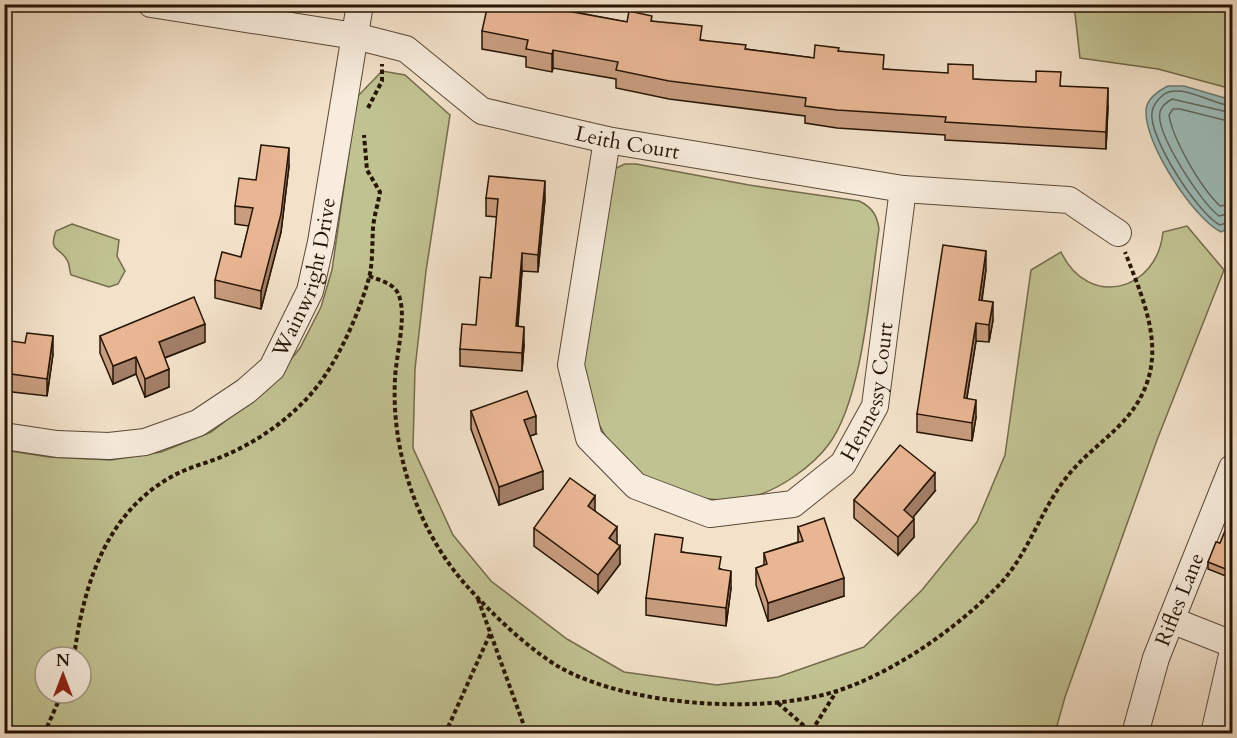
<svg xmlns="http://www.w3.org/2000/svg" width="1237" height="738" font-family="Cardo,serif">
  <style>
    .green { fill: #c1c292; stroke: #746b4c; stroke-width: 1.5; fill-rule: evenodd }
    .water { fill: #9cbdba; stroke: #6d7972; stroke-width: 1.5 }
    .lines { fill: none; stroke-linecap: round; stroke-linejoin: round }
    .shore { stroke: #616860; stroke-width: 1.5 }
    .minor-casing { stroke: #594836; stroke-width: 28 }
    .path { stroke: #261405; stroke-width: 4; stroke-dasharray: 4.5 3; stroke-linecap: butt }
    .minor { stroke: #f7ecdd; stroke-width: 26 }
    .wall { fill: #c89d7f; stroke: #261405; stroke-width: 1.5 }
    .shaded-wall { fill: #a37f68; stroke: #261405; stroke-width: 1.5 }
    .building { fill: #e9b694; stroke: #261405; stroke-width: 1.5 }
    .labels { text-anchor: middle; stroke-width: 4.5; stroke-linejoin: round; paint-order: stroke }
    .street-label { font-size: 21px; fill: #261405; stroke: #f7ecdd }
  </style>
  <rect width="100%" height="100%" fill="#f3e2ca"/>
  <filter id="stains"><feTurbulence type="fractalNoise" baseFrequency=".00333" numOctaves="4"/><feColorMatrix values="0 0 0 0 .2 0 0 0 0 .09 0 0 0 0 .02 0 0 0 .5 -.17"/></filter>
  <radialGradient id="worn" r=".72"><stop offset=".6" stop-color="#630" stop-opacity="0"/><stop offset="1" stop-color="#630" stop-opacity=".3"/></radialGradient>
  <g class="green">
    <polygon points="1074,5 1232,5 1232,89 1158,69 1080,58"/>
    <path d="M 382,71 L 405,75 L 450,115 L 426,271 L 415,369 L 413,448 L 453,535 L 491,581 L 567,639 L 624,672 L 717,685 L 778,677 L 864,647 L 922,590 L 977,522 L 1005,455 L 1031,270 L 1061,252 C 1088,309 1157,292 1163,232 L 1187,226 L 1224,270 L 1157,440 L 1065,697 L 1055,733 L 5,733 L 4,450 L 49,457 L 111,460 L 161,452 L 211,432 L 267,389 L 300,348 L 321,307 L 332,270 L 357,97 ZM 45,657 L 81,657 L 81,693 L 45,693 Z"/>
    <path d="M 625,164 L 636,164 L 749,185 L 859,201 C 872,207 877,215 879,229 C 870,287 863,398 829,444 C 813,466 778,491 751,497 C 701,508 639,485 610,443 C 593,419 585,387 582,357 C 580,341 588,320 590,304 C 598,259 606,214 614,169 Z"/>
    <path d="M 72,224 L 119,240 L 117,256 L 125,271 L 118,284 L 109,287 L 71,275 C 69,270 70,264 67,260 C 60,247 48,252 56,231 Z"/>
  </g>
  <path class="water" d="M 1168,86 L 1184,86 L 1232,100 L 1232,221 L 1229,228 L 1221,232 C 1193,218 1146,145 1146,113 C 1145,100 1158,91 1168,86 Z"/>
  <g class="lines">
    <g class="shore">
      <path d="M 1232,106 C 1213,104 1188,87 1169,92 C 1162,94 1153,104 1152,112 C 1148,137 1198,214 1220,225 L 1232,221"/>
      <path d="M 1232,113 L 1172,99 C 1167,102 1161,106 1160,112 C 1155,133 1202,204 1219,216 L 1232,213"/>
      <path d="M 1232,122 L 1180,109 L 1173,109 L 1169,115 C 1173,140 1201,188 1220,206 L 1232,204"/>
    </g>
    <defs>
      <g id="minor">
        <path id="s1" d="M 151,4 L 355,36 L 406,49 L 482,111 L 607,140 L 903,189 L 1069,200 L 1118,233"/>
        <path id="s2" d="M 607,140 L 571,365 L 589,438 L 636,486 L 710,514 L 793,504 L 843,464 L 875,406 L 903,189"/>
        <path id="s3" d="M 4,436 L 57,444 L 109,446 L 145,442 L 198,423 L 246,391 L 272,368 L 310,291 L 321,242 L 360,4"/>
        <polyline points="1171,620 1232,644"/>
        <path id="s4" d="M 1135,734 L 1156,658 L 1232,468"/>
        <polyline points="1214,734 1232,655"/>
      </g>
    </defs>
    <use href="#minor" class="minor-casing"/>
    <g class="path">
      <polyline points="368,108 382,81 382,64"/>
      <path d="M 369,276 C 382,281 397,284 400,299 C 406,320 396,356 395,379 C 391,451 417,529 465,584 C 489,611 529,650 561,668 C 630,706 762,715 837,691 C 895,672 956,629 999,585 C 1028,555 1040,511 1066,478 C 1084,454 1109,439 1128,416 C 1172,362 1147,309 1125,252"/>
      <polyline points="478,599 527,734"/>
      <path d="M 74,657 C 83,587 105,514 171,477 C 188,467 208,463 226,455 C 263,439 301,411 324,377 C 343,349 360,310 369,278 C 373,262 372,244 373,228 C 374,216 378,204 380,192 L 367,170 L 364,135"/>
      <polyline points="778,703 811,732 836,692"/>
      <polyline points="44,734 62,693"/>
      <polyline points="445,734 490,634"/>
    </g>
    <use href="#minor" class="minor"/>
  </g>
  <g class="wall">
    <polygon points="564,4 564,10 627,22 652,21 702,40 746,49 814,58 839,51 884,69 973,79 1061,86 1108,106 1106,149 945,140 945,135 837,128 805,123 805,116 669,99 616,88 616,79 553,68 552,72 526,67 526,57 482,49 482,31"/>
    <polygon points="289,166 281,232 261,309 215,298 215,280 241,257 249,226 235,224 235,206"/>
    <polygon points="486,198 545,199 538,272 522,271 518,326 524,345 522,371 460,366 460,349 476,325 491,278 497,217 486,216"/>
    <polygon points="986,269 982,301 993,320 989,342 976,341 967,398 976,417 972,441 917,432 917,414"/>
    <polygon points="100,336 205,342 165,358 169,387 145,397 136,374 113,384 100,353"/>
    <polygon points="4,340 53,354 47,396 4,391"/>
    <polygon points="471,411 536,434 530,436 543,489 499,505 471,429"/>
    <polygon points="935,491 913,517 914,537 898,555 854,518 854,500"/>
    <polygon points="595,511 617,544 620,564 598,593 534,546 534,528"/>
    <polygon points="798,527 844,596 768,621 756,585 756,568 764,565 764,553 798,542"/>
    <polygon points="1233,534 1233,579 1208,569 1208,562 1220,543"/>
    <polygon points="683,552 721,569 731,588 726,626 646,615 646,598"/>
  </g>
  <g class="shaded-wall">
    <polygon points="553,50 553,68 552,72 552,54"/>
    <polygon points="1108,88 1108,106 1106,149 1106,132"/>
    <polygon points="289,148 289,166 281,232 261,309 261,291"/>
    <polygon points="545,181 545,199 538,272 538,255"/>
    <polygon points="986,251 986,269 979,318 979,300"/>
    <polygon points="522,253 522,271 516,344 516,326"/>
    <polygon points="993,302 993,320 989,342 989,325"/>
    <polygon points="976,323 976,341 964,415 964,398"/>
    <polygon points="205,324 205,342 159,360 159,342"/>
    <polygon points="524,327 524,345 522,371 522,353"/>
    <polygon points="53,336 53,354 47,396 47,379"/>
    <polygon points="136,357 136,374 113,384 113,366"/>
    <polygon points="169,369 169,387 145,397 145,379"/>
    <polygon points="976,400 976,417 972,441 972,423"/>
    <polygon points="536,416 536,434 524,438 524,420"/>
    <polygon points="543,471 543,489 499,505 499,487"/>
    <polygon points="935,473 935,491 904,528 904,510"/>
    <polygon points="595,496 595,514 588,506"/>
    <polygon points="914,519 914,537 898,555 898,537"/>
    <polygon points="617,527 617,545 609,538"/>
    <polygon points="620,546 620,564 598,593 598,575"/>
    <polygon points="731,571 731,588 726,626 726,608"/>
    <polygon points="844,578 844,596 768,621 768,603"/>
  </g>
  <g class="building">
    <polygon points="488,4 562,4 561,10 627,22 629,11 652,16 651,21 702,26 700,40 746,45 745,49 814,58 815,45 839,48 838,51 884,55 883,69 948,73 948,64 973,65 973,79 1036,82 1036,71 1061,72 1060,86 1108,88 1106,132 945,122 946,117 837,110 805,106 806,98 669,81 616,70 618,62 553,50 552,54 526,49 528,40 482,31"/>
    <polygon points="261,145 289,148 281,214 261,291 215,280 222,252 241,257 253,208 235,206 239,178 256,180"/>
    <polygon points="489,176 545,181 538,255 522,253 516,326 524,327 522,353 460,349 462,324 476,325 480,277 491,278 498,199 486,198"/>
    <polygon points="943,245 986,251 979,300 993,302 989,325 976,323 964,398 976,400 972,423 917,414"/>
    <polygon points="194,297 205,324 159,342 169,369 145,379 136,357 113,366 100,336"/>
    <polygon points="27,333 53,336 47,379 4,373 4,340 25,343"/>
    <polygon points="527,391 536,416 524,420 543,471 499,487 471,411"/>
    <polygon points="900,445 935,473 904,510 914,519 898,537 854,500"/>
    <polygon points="570,478 595,496 588,506 617,527 609,538 620,546 598,575 534,528"/>
    <polygon points="824,518 844,578 768,603 756,568 767,564 764,553 803,541 798,527"/>
    <polygon points="1225,531 1233,534 1233,572 1208,562 1216,542 1220,543"/>
    <polygon points="655,534 683,538 681,552 721,557 719,569 731,571 726,608 646,598"/>
  </g>
  <g class="labels">
    <g class="street-label">
      <text dy="7" stroke="none"><textPath href="#s1" startOffset="506">Leith Court</textPath></text>
      <text dy="7" stroke="none"><textPath href="#s3" startOffset="388">Wainwright Drive</textPath></text>
      <text dy="7" stroke="none"><textPath href="#s2" startOffset="675">Hennessy Court</textPath></text>
      <text dy="7" stroke="none"><textPath href="#s4" startOffset="142">Rifles Lane</textPath></text>
    </g>
  </g>
  <rect width="1237" height="738" fill="none" stroke="#f3e2ca" stroke-width="24"/>
  <rect x="6" y="6" width="1225" height="726" fill="none" stroke="#261405" stroke-width="3"/>
  <rect x="12" y="12" width="1213" height="714" fill="none" stroke="#261405" stroke-width="1.5"/>
  <g transform="translate(63 675)"><circle r="28" fill="#f7ecdd" stroke="#a39687" stroke-width="1.5"/>
  <path d="M0-4.5L10 22L0 15L-10 22Z" fill="#8f2418"/>
  <text y="-9" font-size="16" font-weight="bold" text-anchor="middle" fill="#261405">N</text>
  </g>
  <rect width="100%" height="100%" filter="url(#stains)"/>
  <rect width="100%" height="100%" fill="url(#worn)"/>
</svg>
